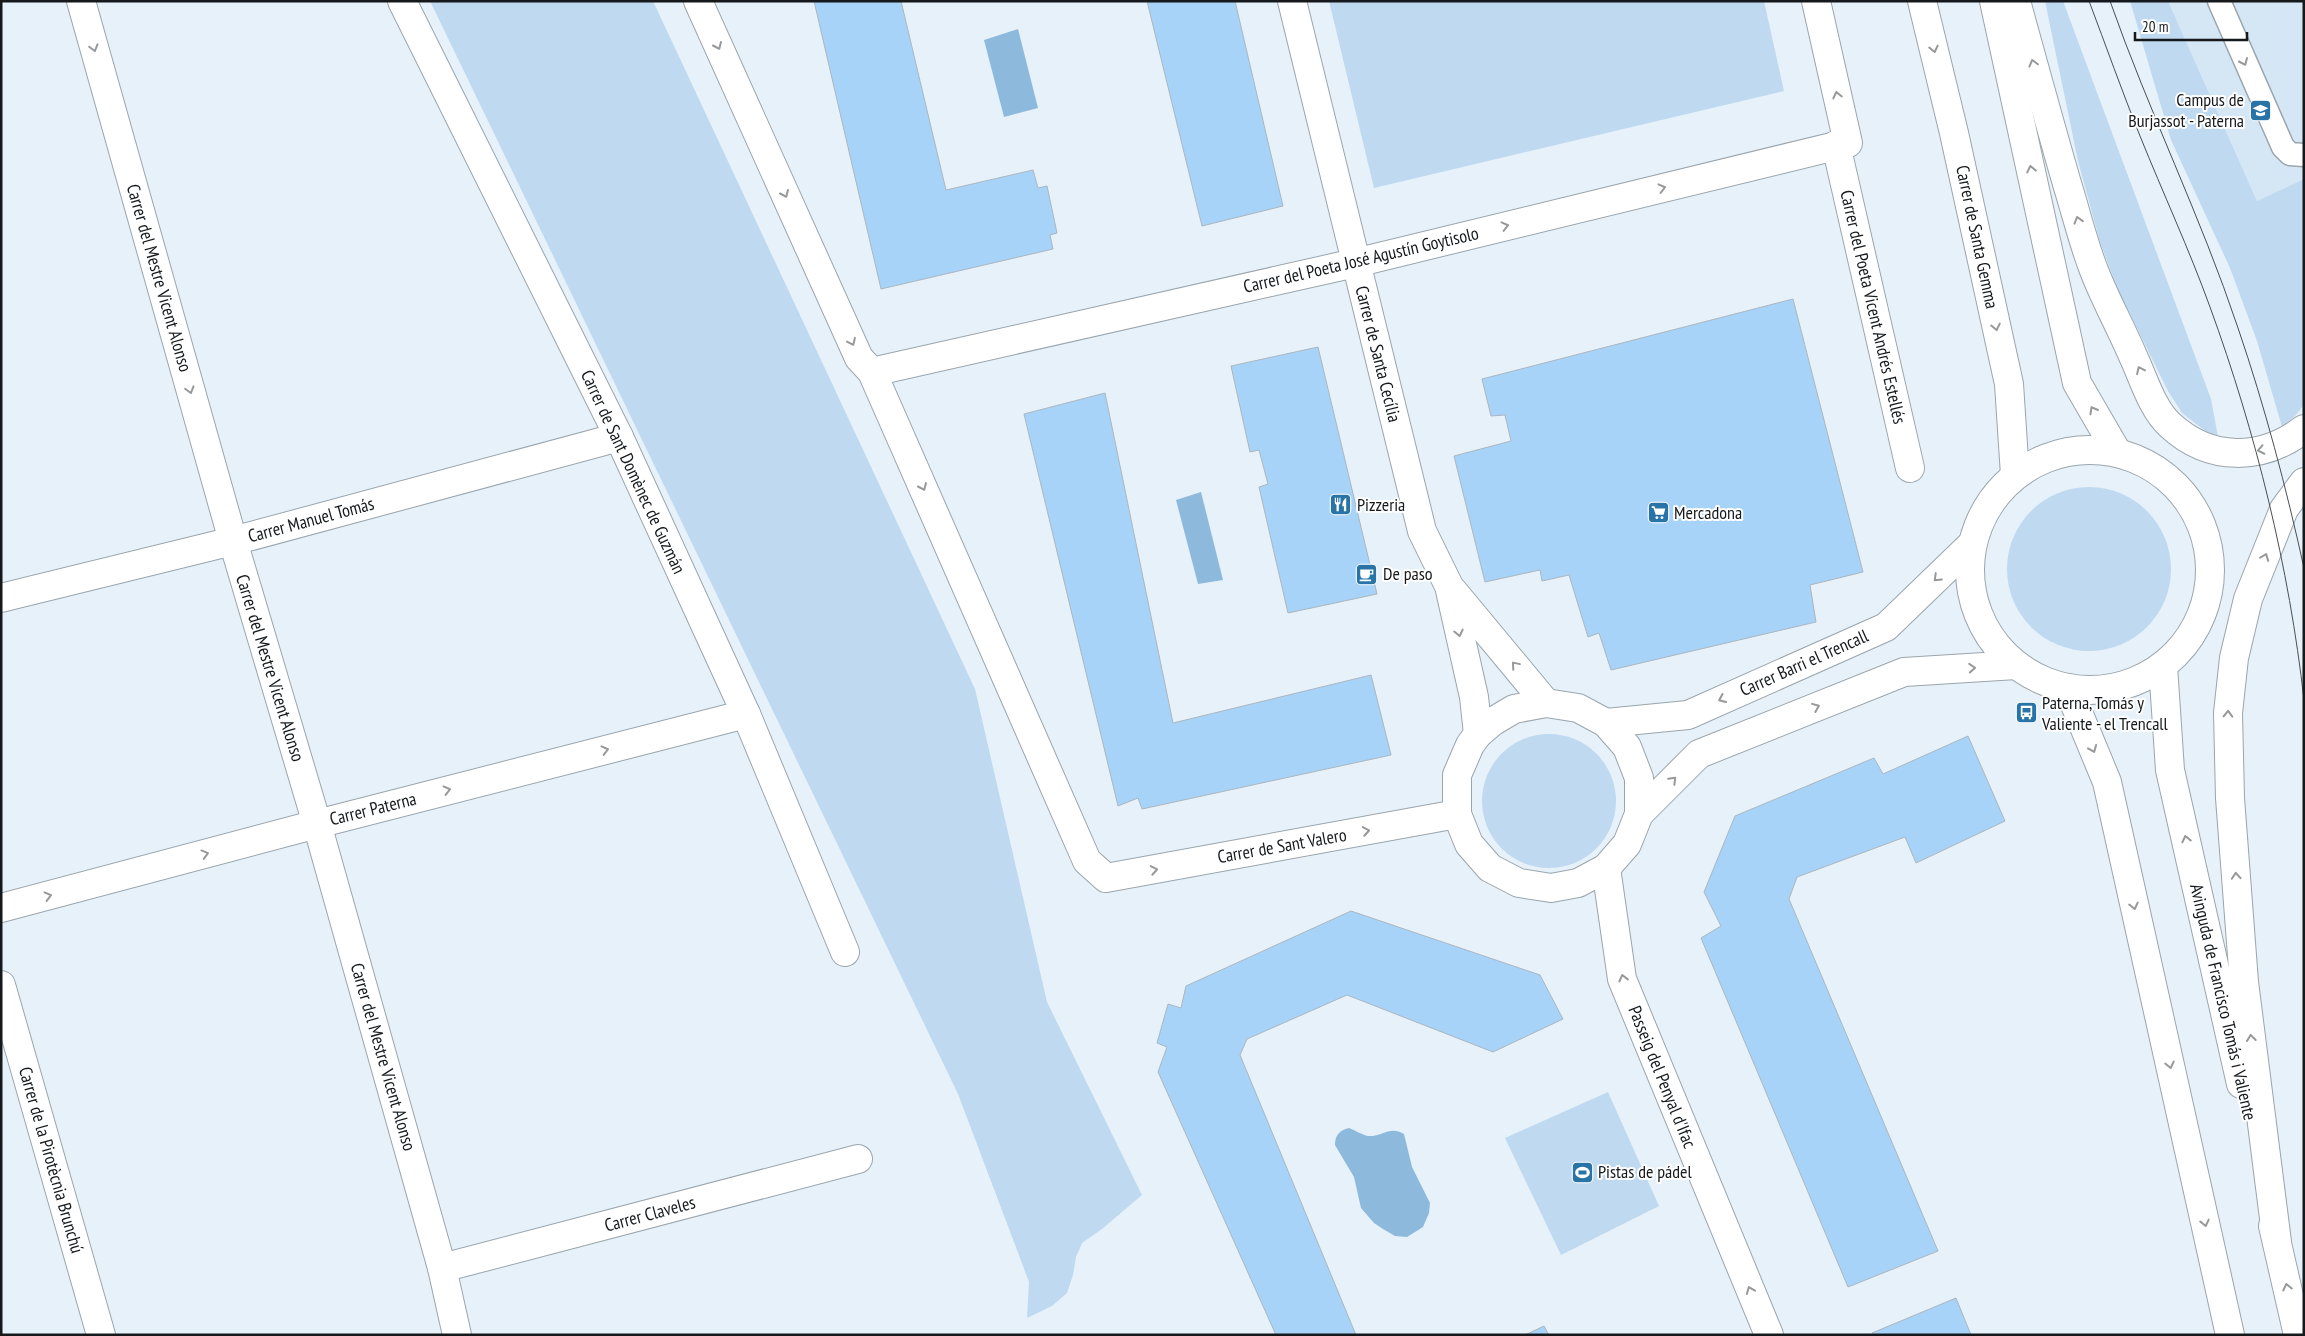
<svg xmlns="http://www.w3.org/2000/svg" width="2305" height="1336" font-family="'PT Sans Narrow',sans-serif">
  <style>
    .built { fill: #d5e6f4 }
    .green { fill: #bfdaf0 }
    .water { fill: #8db9dd }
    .building { fill: #a6d3f7; stroke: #acb6bf }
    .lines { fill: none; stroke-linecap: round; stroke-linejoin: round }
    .lane-casing { stroke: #9aa5ad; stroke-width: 25 }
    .street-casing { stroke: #9aa5ad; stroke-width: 30 }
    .secondary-casing { stroke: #9aa5ad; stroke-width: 30 }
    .lane { stroke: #fff; stroke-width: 22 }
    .street { stroke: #fff; stroke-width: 28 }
    .secondary { stroke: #fff; stroke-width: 28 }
    .tram { stroke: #494f53; stroke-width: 1 }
    .oneway { stroke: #969899 }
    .labels { text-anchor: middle; stroke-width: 4; stroke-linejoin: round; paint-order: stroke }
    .poi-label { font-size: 18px; fill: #15191c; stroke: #fff; text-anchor: start }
    .street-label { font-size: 18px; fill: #15191c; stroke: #fff }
  </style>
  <rect width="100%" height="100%" fill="#e6f1fa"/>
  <polygon class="built" points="2168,1 2304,1 2304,179 2257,201"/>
  <g class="green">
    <polygon points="430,1 653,1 975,689 1047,1002 1142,1195 1102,1229 1082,1243 1076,1257 1073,1275 1067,1293 1052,1306 1027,1318 1029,1282 958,1094"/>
    <polygon points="1329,1 1764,1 1784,91 1374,188"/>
    <polygon points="2045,1 2063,1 2211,399 2218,437 2208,433 2182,413 2168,391 2118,290 2100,242 2078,161"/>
    <polygon points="2130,1 2168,1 2257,201 2304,179 2304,405 2295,416 2282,427 2257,341 2230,268 2171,140"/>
    <circle cx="2089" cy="569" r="82"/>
    <circle cx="1549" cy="801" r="67"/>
    <polygon points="1608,1092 1659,1206 1561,1255 1505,1138"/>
  </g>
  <g class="water">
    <polygon points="1018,29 1038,108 1004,117 984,40"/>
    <polygon points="1201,492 1223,580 1198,584 1176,500"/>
    <path d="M 1349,1128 C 1355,1130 1362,1135 1368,1136 C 1382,1137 1390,1125 1404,1134 L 1412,1167 L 1430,1203 L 1429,1213 L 1423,1227 L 1407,1237 L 1395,1236 L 1383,1229 L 1374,1223 L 1361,1208 L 1354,1177 L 1335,1145 C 1335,1136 1339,1130 1349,1128 Z"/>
  </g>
  <g class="building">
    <polygon points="814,1 901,1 946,190 1033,170 1038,188 1047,186 1057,233 1050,235 1053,249 881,289"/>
    <polygon points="1147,1 1235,1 1283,206 1202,226"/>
    <polygon points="1793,299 1863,572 1810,585 1816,622 1611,670 1599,633 1588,637 1569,575 1542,581 1540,570 1485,582 1454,456 1511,441 1505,415 1491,416 1482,379"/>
    <polygon points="1318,347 1377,594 1288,613 1259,487 1268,484 1259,450 1250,452 1231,366"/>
    <polygon points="1105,393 1173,723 1371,675 1391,755 1142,809 1138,798 1118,806 1024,414"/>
    <polygon points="1968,736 2005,821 1916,863 1905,837 1797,877 1789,899 1938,1251 1848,1287 1701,938 1721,926 1704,892 1735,816 1874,758 1883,774"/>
    <polygon points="1351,911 1540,975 1563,1019 1493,1052 1347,995 1247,1039 1240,1055 1356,1335 1276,1335 1158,1072 1167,1047 1157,1043 1168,1004 1181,1008 1186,986"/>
    <polygon points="1956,1298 1971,1335 1873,1335 1872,1333"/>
    <polygon points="1544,1326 1549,1335 1525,1335"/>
  </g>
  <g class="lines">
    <defs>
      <polyline id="lane" points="2219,1 2283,147 2290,154 2304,155"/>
      <g id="street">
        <polyline points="81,1 233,541 317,824 442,1268 457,1335"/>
        <polyline points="402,1 619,437 746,714 845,952"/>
        <polyline points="698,1 859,358 872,372 1087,861 1106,878 1457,814"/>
        <polyline points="1292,1 1422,531 1449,586 1474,697 1478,734"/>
        <polyline points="1836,145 1910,468"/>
        <polyline points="872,372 1355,263 1848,143 1816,1"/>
        <polyline points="1453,591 1546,703"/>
        <polyline points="1,598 233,541 619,437"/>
        <polyline points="1606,723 1688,715 1886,627 1972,544"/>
        <polyline points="1639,814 1639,778 1627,747 1606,723 1578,708 1546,703 1514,709 1492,722 1478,734 1470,745 1457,775 1457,814 1469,844 1490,868 1519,883 1551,888 1578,883 1606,868 1627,844 1639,814 1699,754 1904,672 2016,665"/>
        <polyline points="1606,868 1622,979 1769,1335"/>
        <polyline points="1,908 317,824 746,714"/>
        <polyline points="1,985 101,1335"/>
        <polyline points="442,1268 858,1159"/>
      </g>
      <g id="secondary">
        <polyline points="1922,1 1954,133 2009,384 2015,475"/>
        <polyline points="1994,1 2077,383 2117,452"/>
        <path d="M 2016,1 C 2033,63 2050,125 2068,187 C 2077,216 2084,246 2095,273 C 2106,301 2121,328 2133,356 C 2143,377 2152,409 2170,425 C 2210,462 2262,461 2304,429"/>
        <circle cx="2090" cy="570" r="120"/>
        <polyline points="2163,666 2170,770 2241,1084"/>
        <polyline points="2068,688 2107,782 2230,1335"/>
        <polyline points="2273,1226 2298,1335"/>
        <polyline points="2277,1242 2244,982 2230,798 2228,713 2234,658 2248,599 2284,509 2304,482"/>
      </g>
    </defs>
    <use href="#lane" class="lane-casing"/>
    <use href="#street" class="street-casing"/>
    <use href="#secondary" class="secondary-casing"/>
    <use href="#lane" class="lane"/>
    <use href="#street" class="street"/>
    <use href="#secondary" class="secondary"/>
    <g class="tram">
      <path d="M 2089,1 C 2106,46 2122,91 2140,136 C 2163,193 2189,249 2210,307 C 2256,433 2289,567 2304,700"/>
      <path d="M 2110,1 C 2149,112 2201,217 2238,328 C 2265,407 2286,487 2304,568"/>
    </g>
  </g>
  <defs><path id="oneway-chevron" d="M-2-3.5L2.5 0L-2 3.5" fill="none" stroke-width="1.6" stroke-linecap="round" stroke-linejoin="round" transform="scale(1.25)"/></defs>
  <g class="oneway">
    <use href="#oneway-chevron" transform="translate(718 46) rotate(66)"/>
    <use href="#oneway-chevron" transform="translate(94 48) rotate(74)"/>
    <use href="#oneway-chevron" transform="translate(1934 49) rotate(77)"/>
    <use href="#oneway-chevron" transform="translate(2244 62) rotate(66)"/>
    <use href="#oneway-chevron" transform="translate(2033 63) rotate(-105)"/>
    <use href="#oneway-chevron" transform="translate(1837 95) rotate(-103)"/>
    <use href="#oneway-chevron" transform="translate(2031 169) rotate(-102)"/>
    <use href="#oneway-chevron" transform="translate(1662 188) rotate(-14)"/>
    <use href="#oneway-chevron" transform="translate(785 194) rotate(66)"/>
    <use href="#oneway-chevron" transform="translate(2078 220) rotate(-107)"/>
    <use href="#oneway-chevron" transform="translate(1505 226) rotate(-14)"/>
    <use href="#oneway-chevron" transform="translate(1996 327) rotate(78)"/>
    <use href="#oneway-chevron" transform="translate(852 342) rotate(65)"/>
    <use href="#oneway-chevron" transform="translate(2140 370) rotate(-115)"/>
    <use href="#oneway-chevron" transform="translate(190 390) rotate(74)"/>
    <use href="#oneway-chevron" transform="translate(2093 410) rotate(-120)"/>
    <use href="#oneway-chevron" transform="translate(2261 450) rotate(168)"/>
    <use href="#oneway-chevron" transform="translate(923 487) rotate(66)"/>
    <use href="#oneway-chevron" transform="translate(2265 557) rotate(-69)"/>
    <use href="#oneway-chevron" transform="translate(1937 578) rotate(136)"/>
    <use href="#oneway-chevron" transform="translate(1459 633) rotate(77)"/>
    <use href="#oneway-chevron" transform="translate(1515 665) rotate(-130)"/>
    <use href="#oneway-chevron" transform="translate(1972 668) rotate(-4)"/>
    <use href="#oneway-chevron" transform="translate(1722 699) rotate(156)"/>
    <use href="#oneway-chevron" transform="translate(1816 707) rotate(-22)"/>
    <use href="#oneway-chevron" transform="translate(2228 714) rotate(-88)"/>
    <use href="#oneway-chevron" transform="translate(2093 749) rotate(68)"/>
    <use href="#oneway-chevron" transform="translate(605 750) rotate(-14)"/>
    <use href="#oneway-chevron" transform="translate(1673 780) rotate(-45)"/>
    <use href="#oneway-chevron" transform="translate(447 790) rotate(-14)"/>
    <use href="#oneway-chevron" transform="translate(1366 831) rotate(-10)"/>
    <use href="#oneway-chevron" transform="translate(2186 839) rotate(-103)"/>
    <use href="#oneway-chevron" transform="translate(205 854) rotate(-15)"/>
    <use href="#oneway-chevron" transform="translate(1154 870) rotate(-10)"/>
    <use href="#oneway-chevron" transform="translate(2236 876) rotate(-94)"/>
    <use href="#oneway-chevron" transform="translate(48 896) rotate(-15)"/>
    <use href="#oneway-chevron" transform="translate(2134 906) rotate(77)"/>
    <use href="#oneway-chevron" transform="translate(1623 978) rotate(-104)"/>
    <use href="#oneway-chevron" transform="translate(2251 1038) rotate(-97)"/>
    <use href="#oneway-chevron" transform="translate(2170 1065) rotate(77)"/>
    <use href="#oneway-chevron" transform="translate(2205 1223) rotate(77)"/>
    <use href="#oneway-chevron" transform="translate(2287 1287) rotate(-103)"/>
    <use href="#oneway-chevron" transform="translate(1750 1290) rotate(-112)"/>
  </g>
  <defs>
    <symbol id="university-square" viewBox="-11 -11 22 22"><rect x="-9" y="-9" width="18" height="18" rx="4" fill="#2974a7" stroke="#fff"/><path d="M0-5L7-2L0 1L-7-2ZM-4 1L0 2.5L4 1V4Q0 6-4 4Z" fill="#fff"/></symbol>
    <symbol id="restaurant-square" viewBox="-11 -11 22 22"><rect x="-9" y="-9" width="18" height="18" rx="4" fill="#2974a7" stroke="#fff"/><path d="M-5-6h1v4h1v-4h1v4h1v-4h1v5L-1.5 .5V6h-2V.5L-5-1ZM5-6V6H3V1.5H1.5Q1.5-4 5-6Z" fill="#fff"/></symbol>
    <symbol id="supermarket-square" viewBox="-11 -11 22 22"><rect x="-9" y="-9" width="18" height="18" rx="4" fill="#2974a7" stroke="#fff"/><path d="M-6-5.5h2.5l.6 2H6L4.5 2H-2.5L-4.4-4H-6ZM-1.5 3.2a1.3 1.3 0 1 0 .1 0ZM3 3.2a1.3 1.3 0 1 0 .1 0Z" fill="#fff"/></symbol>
    <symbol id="cafe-square" viewBox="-11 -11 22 22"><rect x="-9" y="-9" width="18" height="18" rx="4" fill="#2974a7" stroke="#fff"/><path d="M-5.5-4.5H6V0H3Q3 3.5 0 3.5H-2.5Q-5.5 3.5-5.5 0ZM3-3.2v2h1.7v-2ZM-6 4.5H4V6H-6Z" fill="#fff"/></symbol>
    <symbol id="bus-square" viewBox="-11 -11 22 22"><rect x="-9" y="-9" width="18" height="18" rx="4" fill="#2974a7" stroke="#fff"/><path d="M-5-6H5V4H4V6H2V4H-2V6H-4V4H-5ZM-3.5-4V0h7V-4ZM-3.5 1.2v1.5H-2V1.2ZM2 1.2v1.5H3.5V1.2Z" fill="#fff"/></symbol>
    <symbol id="stadium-square" viewBox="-11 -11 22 22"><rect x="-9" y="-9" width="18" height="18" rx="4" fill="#2974a7" stroke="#fff"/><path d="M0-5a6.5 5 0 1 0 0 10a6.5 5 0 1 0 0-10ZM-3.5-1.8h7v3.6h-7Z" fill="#fff"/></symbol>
  </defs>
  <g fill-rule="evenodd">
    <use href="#university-square" x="2248" y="98" width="25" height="25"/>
    <use href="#restaurant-square" x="1328" y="492" width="25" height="25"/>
    <use href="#supermarket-square" x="1646" y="500" width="25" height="25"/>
    <use href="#cafe-square" x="1354" y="562" width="25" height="25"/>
    <use href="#bus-square" x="2014" y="700" width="25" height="25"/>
    <use href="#stadium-square" x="1570" y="1160" width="25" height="25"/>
  </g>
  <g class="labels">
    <g class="poi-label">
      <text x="2244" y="106" text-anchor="end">Campus de<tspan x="2244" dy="21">Burjassot - Paterna</tspan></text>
      <text x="1357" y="511">Pizzeria</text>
      <text x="1674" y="519">Mercadona</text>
      <text x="1383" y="580">De paso</text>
      <text x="2042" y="709">Paterna, Tomás y<tspan x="2042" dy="21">Valiente - el Trencall</tspan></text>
      <text x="1598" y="1178">Pistas de pádel</text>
    </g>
    <g class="street-label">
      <text transform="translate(1977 237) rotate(78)" y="6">Carrer de Santa Gemma</text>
      <text transform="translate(1361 260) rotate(-13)" y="6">Carrer del Poeta José Agustín Goytisolo</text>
      <text transform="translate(159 278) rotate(74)" y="6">Carrer del Mestre Vicent Alonso</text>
      <text transform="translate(1873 307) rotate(77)" y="6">Carrer del Poeta Vicent Andrés Estellés</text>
      <text transform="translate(1378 354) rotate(76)" y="6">Carrer de Santa Cecília</text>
      <text transform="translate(633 472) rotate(65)" y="6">Carrer de Sant Domènec de Guzmán</text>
      <text transform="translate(311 520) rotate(-15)" y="6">Carrer Manuel Tomás</text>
      <text transform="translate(1804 663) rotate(-24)" y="6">Carrer Barri el Trencall</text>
      <text transform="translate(270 668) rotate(73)" y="6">Carrer del Mestre Vicent Alonso</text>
      <text transform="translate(373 809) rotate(-14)" y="6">Carrer Paterna</text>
      <text transform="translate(1282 846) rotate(-10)" y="6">Carrer de Sant Valero</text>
      <text transform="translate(2223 1002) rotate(77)" y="6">Avinguda de Francisco Tomás i Valiente</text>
      <text transform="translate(383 1057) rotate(74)" y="6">Carrer del Mestre Vicent Alonso</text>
      <text transform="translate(1662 1077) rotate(68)" y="6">Passeig del Penyal d'Ifac</text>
      <text transform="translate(51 1160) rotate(74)" y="6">Carrer de la Pirotècnia Brunchú</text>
      <text transform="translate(650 1214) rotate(-15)" y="6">Carrer Claveles</text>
    </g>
  </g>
  <rect width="2305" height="1336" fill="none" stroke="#15191c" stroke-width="5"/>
  <path d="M2135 32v8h112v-8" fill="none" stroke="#15191c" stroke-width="2.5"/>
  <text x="2142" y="32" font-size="15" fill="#15191c" stroke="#ffffff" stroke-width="4" paint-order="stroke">20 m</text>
</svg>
